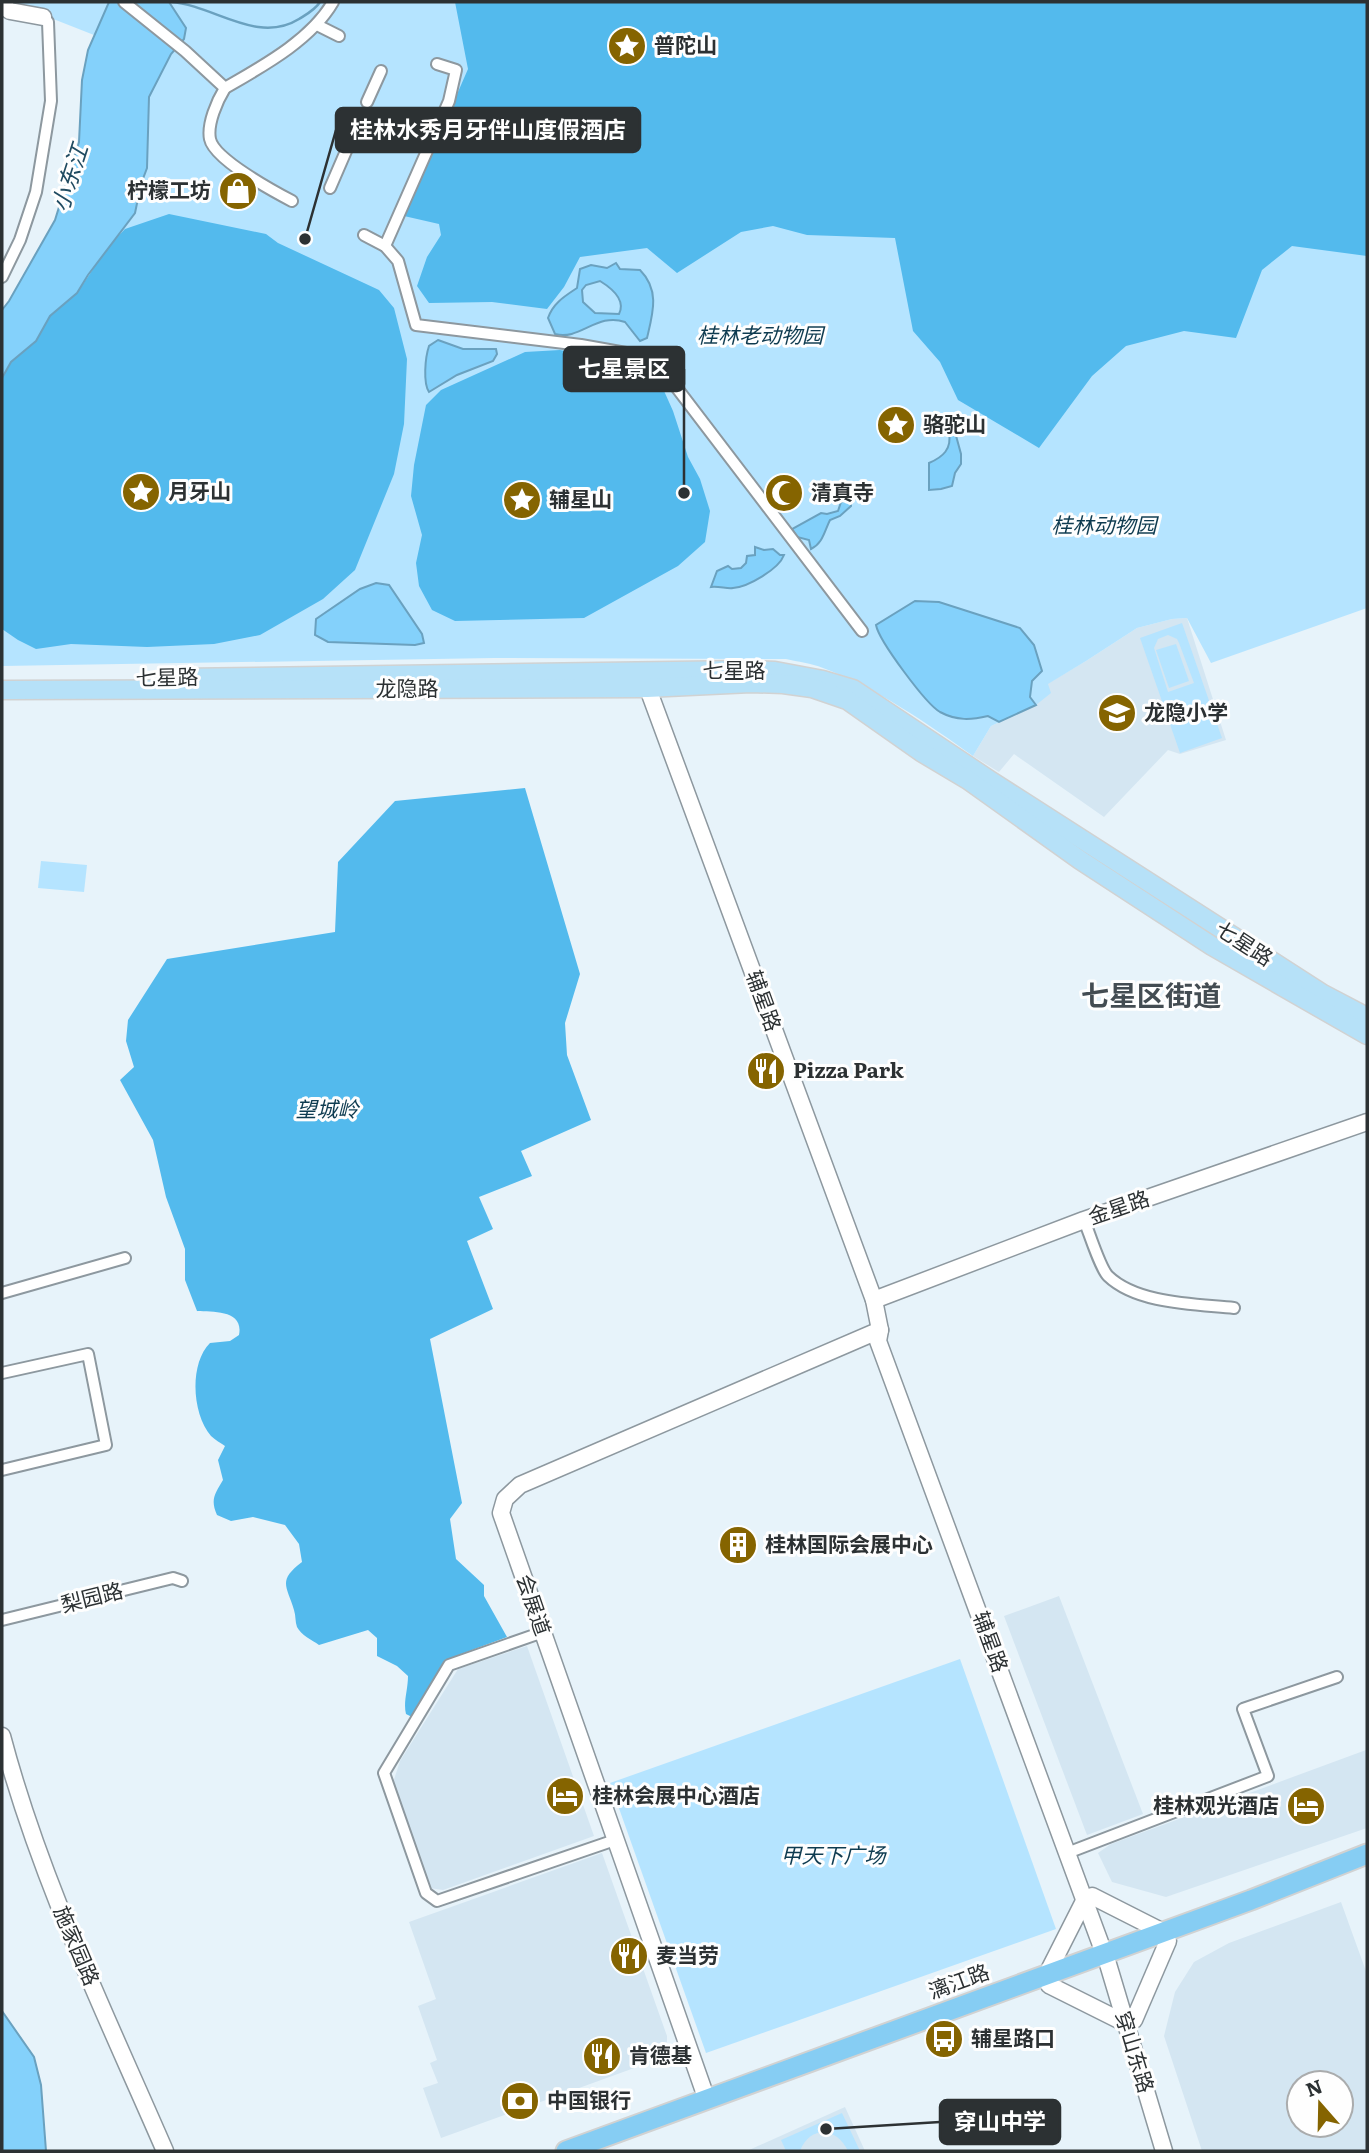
<svg xmlns="http://www.w3.org/2000/svg" width="1369" height="2153" font-family="Literata,'Noto Sans SC',serif">
  <style>
    .built { fill: #d4e6f2; fill-rule: evenodd }
    .green { fill: #b5e4ff; fill-rule: evenodd }
    .forest { fill: #53baed }
    .water { fill: #84d1fb; stroke: #6aa1bf; stroke-width: 2; fill-rule: evenodd }
    .lines { fill: none; stroke-linecap: round; stroke-linejoin: round }
    .stream { stroke: #6aa1bf; stroke-width: 2.5 }
    .street-casing { stroke: #8d989f; stroke-width: 14 }
    .secondary-casing { stroke: #8d989f; stroke-width: 19 }
    .primary-casing { stroke: #d1d2d2; stroke-width: 21 }
    .highway-casing { stroke: #d1d2d2; stroke-width: 23 }
    .street { stroke: #fff; stroke-width: 10 }
    .secondary { stroke: #fff; stroke-width: 16 }
    .primary { stroke: #b6e1f8; stroke-width: 18 }
    .highway { stroke: #86cdf3; stroke-width: 19 }
    .labels { text-anchor: middle; stroke-width: 6; stroke-linejoin: round; paint-order: stroke }
    .poi-label { font-size: 21px; font-weight: bold; fill: #2c3133; stroke: #fefefe; text-anchor: start }
    .park-label { font-size: 21px; font-style: italic; fill: #0e3b50; stroke: #fefefe }
    .street-label { font-size: 21px; fill: #2c3133; stroke: #fefefe }
    .water-label { font-size: 23px; font-style: italic; fill: #204b61; stroke: #fefefe }
    .district-label { font-size: 28px; font-weight: bold; fill: #434c52; stroke: #fefefe }
    .leader { fill: none; stroke: #2c3133; stroke-width: 2.5 }
    .callout-dot { fill: #2c3133; stroke: #fefefe; stroke-width: 2.5 }
    .callout { fill: #2c3133; stroke: #2c3133; stroke-width: 2.5 }
    .callout-label { font-size: 23px; text-anchor: middle; font-weight: bold; fill: #fff }
  </style>
  <rect width="100%" height="100%" fill="#e7f3fa"/>
  <g class="built">
    <polygon points="1187,618 1226,740 1180,754 1168,750 1104,817 1014,754 999,772 973,756 991,726 1036,705 1047,684 1086,661 1137,628 1172,619"/>
    <polygon points="1059,1596 1143,1814 1087,1835 1004,1616"/>
    <polygon points="527,1646 594,1836 443,1890 430,1888 392,1786 400,1761 458,1669"/>
    <polygon points="1366,1750 1367,1828 1166,1897 1112,1882 1098,1853 1111,1844"/>
    <polygon points="602,1853 667,2036 667,2045 663,2053 657,2060 648,2063 441,2138 423,2088 438,2083 430,2063 437,2060 418,2006 436,1999 409,1922"/>
    <path d="M 1341,1902 L 1367,1974 L 1367,2151 L 1202,2151 L 1164,2036 L 1175,1992 L 1194,1962 L 1229,1943 ZM 1341,2083 L 1341,2125 L 1299,2125 L 1299,2083 Z"/>
    <polygon points="845,2107 865,2151 747,2151"/>
  </g>
  <g class="green">
    <polygon points="10,2 109,2 94,35"/>
    <path d="M 169,2 L 1367,2 L 1367,608 L 1211,663 L 1187,618 L 1172,619 L 1137,628 L 1086,661 L 1048,684 L 1051,693 L 1036,705 L 991,726 L 973,756 C 928,724 875,687 823,668 C 811,663 798,662 786,659 L 494,658 L 2,666 L 2,378 L 11,362 L 36,341 L 77,293 L 108,247 L 134,216 L 141,184 L 147,168 L 149,97 L 186,27 Z"/>
    <path d="M 1182,623 L 1222,738 L 1180,753 L 1140,638 ZM 1168,635 L 1177,639 L 1179,643 L 1194,683 L 1168,692 L 1154,648 L 1158,639 Z"/>
    <polygon points="1176,644 1189,681 1169,688 1156,650"/>
    <polygon points="41,861 87,865 84,892 38,888"/>
    <polygon points="960,1659 1056,1929 706,2053 610,1783"/>
    <path d="M 842,2113 L 860,2151 L 848,2151 C 837,2127 810,2125 800,2151 L 786,2151 L 781,2140 Z"/>
  </g>
  <g class="forest">
    <polygon points="455,2 1367,2 1367,256 1292,246 1262,270 1236,338 1184,331 1126,346 1092,376 1039,448 958,400 940,362 913,331 895,238 807,235 773,226 741,232 677,273 647,248 580,257 564,287 547,309 492,302 429,303 417,286 427,257 441,235 439,224 404,216 468,69"/>
    <polygon points="169,214 266,234 278,243 379,290 394,308 407,359 404,424 394,474 355,570 323,599 260,635 214,644 147,647 71,644 36,649 18,640 2,629 2,378 11,362 36,341 50,316 77,293 108,247 125,229"/>
    <polygon points="560,350 632,364 656,373 673,411 688,457 700,479 710,511 705,542 678,566 584,618 455,621 432,610 419,586 416,563 422,535 411,496 414,465 426,405 441,390 525,352"/>
    <path d="M 525,788 L 580,974 L 565,1023 L 567,1055 L 591,1120 L 521,1151 L 532,1176 L 479,1197 L 493,1229 L 467,1241 L 493,1309 L 430,1339 L 462,1503 L 450,1519 L 456,1559 L 484,1585 L 484,1596 L 507,1637 L 445,1660 L 412,1717 L 406,1714 C 403,1702 408,1690 408,1676 L 397,1666 L 377,1656 L 377,1638 L 368,1630 L 319,1645 C 312,1640 301,1635 297,1627 C 295,1622 296,1616 294,1610 C 287,1586 277,1581 302,1562 L 299,1544 L 285,1525 L 253,1517 L 231,1521 L 217,1515 C 210,1499 215,1494 223,1480 L 218,1460 L 225,1446 C 221,1443 215,1440 211,1436 C 192,1414 189,1364 210,1343 L 230,1341 L 239,1335 C 244,1310 214,1312 197,1311 L 185,1280 L 185,1249 L 166,1197 L 153,1140 L 120,1080 L 134,1067 L 126,1041 L 128,1020 L 167,959 L 335,932 L 338,862 L 395,801 Z"/>
  </g>
  <g class="water">
    <polygon points="109,2 169,2 186,28 184,39 171,54 149,97 147,168 141,184 135,213 88,275 77,293 50,316 36,341 11,362 2,378 2,310 9,301 55,220 79,142 82,80 88,50"/>
    <path d="M 616,263 L 620,269 L 640,270 C 660,290 653,313 647,338 L 640,341 L 625,322 C 597,312 580,341 555,334 L 548,318 C 553,303 565,296 577,288 L 580,269 L 591,265 L 607,268 ZM 600,281 C 613,289 626,300 619,314 L 595,313 L 583,302 L 582,290 L 586,285 Z"/>
    <path d="M 438,340 L 463,349 L 496,349 L 497,354 L 493,361 L 457,375 L 429,392 C 423,383 425,358 429,346 Z"/>
    <path d="M 955,432 L 961,454 L 961,464 L 955,473 L 952,486 L 941,489 L 929,490 L 929,463 C 943,457 952,449 949,433 Z"/>
    <path d="M 846,500 L 851,502 L 851,506 L 840,516 L 830,520 C 824,532 823,543 811,549 L 809,540 L 797,537 L 792,529 L 821,513 L 827,514 L 838,511 L 841,502 Z"/>
    <path d="M 755,547 L 764,550 L 773,549 L 780,555 L 784,555 C 779,569 748,587 733,588 C 727,589 719,586 711,587 L 717,571 L 728,566 L 732,569 L 741,568 L 746,563 L 747,556 L 755,555 Z"/>
    <polygon points="376,583 389,585 422,634 424,643 415,645 328,642 315,635 316,619 360,589"/>
    <path d="M 915,601 L 939,602 L 1020,628 L 1034,645 L 1042,671 L 1032,681 L 1030,697 L 1036,705 L 999,722 L 988,716 C 971,720 957,721 940,712 C 926,704 879,641 876,625 Z"/>
    <polygon points="2,2011 34,2057 41,2085 46,2151 2,2151"/>
  </g>
  <g class="lines">
    <path class="stream" d="M 171,2 C 214,5 257,45 299,19 C 307,14 315,10 320,2"/>
    <defs>
      <g id="street">
        <path d="M 124,2 L 185,51 L 225,88 C 263,66 311,40 333,2"/>
        <polyline points="317,25 339,36"/>
        <path d="M 225,88 C 217,101 207,124 210,139 C 214,159 273,191 292,201"/>
        <polyline points="367,102 381,71"/>
        <polyline points="330,188 359,121"/>
        <polyline points="364,235 385,246 398,261 416,325 581,345 654,358 862,631"/>
        <polyline points="385,246 449,101 456,70 437,64"/>
        <polyline points="2,277 20,240 36,192 51,101 48,22 43,17"/>
        <path d="M 1084,1220 C 1089,1232 1100,1268 1108,1276 C 1137,1304 1195,1304 1234,1308"/>
        <polyline points="2,1293 125,1258"/>
        <polyline points="2,1373 88,1354 106,1445 2,1470"/>
        <polyline points="2,1620 173,1578 182,1581"/>
        <polyline points="543,1632 449,1665 384,1773 426,1893 437,1901 615,1840"/>
        <polyline points="1075,1850 1268,1776 1243,1709 1337,1677"/>
      </g>
      <g id="secondary">
        <polyline points="2,5 10,11 43,17"/>
        <polyline points="644,678 874,1300 880,1330 878,1341 1108,1964 1164,2151"/>
        <polyline points="874,1300 1084,1220 1367,1122"/>
        <path d="M 2,1736 C 40,1880 106,2015 165,2151"/>
        <polyline points="1092,1896 1163,1932"/>
        <polyline points="1047,1974 1085,1899"/>
        <polyline points="1049,1985 1125,2023"/>
        <polyline points="1134,2020 1168,1941"/>
        <polyline points="707,2100 501,1513 505,1499 520,1485 880,1330"/>
      </g>
      <g id="primary">
        <polyline points="178,678 747,670 775,671 823,680 853,689 991,781 1323,994 1367,1017"/>
        <polyline points="2,690 647,688 751,683 783,684 812,688 847,700 921,752 968,780 1080,860 1212,946 1367,1035"/>
      </g>
      <polyline id="highway" points="566,2151 1251,1900 1367,1854"/>
    </defs>
    <use href="#street" class="street-casing"/>
    <use href="#secondary" class="secondary-casing"/>
    <use href="#primary" class="primary-casing"/>
    <use href="#highway" class="highway-casing"/>
    <use href="#street" class="street"/>
    <use href="#secondary" class="secondary"/>
    <use href="#primary" class="primary"/>
    <use href="#highway" class="highway"/>
  </g>
  <defs>
    <symbol id="sight-disc" viewBox="-11 -11 22 22"><circle r="9.5" fill="#856400" stroke="#fefefe"/><path d="M0-6L1.8-2.2L6-1.7L2.9 1.2L3.7 5.4L0 3.3L-3.7 5.4L-2.9 1.2L-6-1.7L-1.8-2.2Z" fill="#fff"/></symbol>
    <symbol id="shop-disc" viewBox="-11 -11 22 22"><circle r="9.5" fill="#856400" stroke="#fefefe"/><path d="M-5-2.5h2.3a2.7 3.5 0 0 1 5.4 0H5L5.5 6h-11ZM-1.5-2.5h3a1.5 2.3 0 0 0-3 0Z" fill="#fff"/></symbol>
    <symbol id="mosque-disc" viewBox="-11 -11 22 22"><circle r="9.5" fill="#856400" stroke="#fefefe"/><path d="M3.5-4.9A6 6 0 1 0 3.5 4.9A5 5 0 1 1 3.5-4.9Z" fill="#fff"/></symbol>
    <symbol id="school-disc" viewBox="-11 -11 22 22"><circle r="9.5" fill="#856400" stroke="#fefefe"/><path d="M0-5L7-2L0 1L-7-2ZM-4 1L0 2.5L4 1V4Q0 6-4 4Z" fill="#fff"/></symbol>
    <symbol id="restaurant-disc" viewBox="-11 -11 22 22"><circle r="9.5" fill="#856400" stroke="#fefefe"/><path d="M-5-6h1v4h1v-4h1v4h1v-4h1v5L-1.5 .5V6h-2V.5L-5-1ZM5-6V6H3V1.5H1.5Q1.5-4 5-6Z" fill="#fff"/></symbol>
    <symbol id="building-disc" viewBox="-11 -11 22 22"><circle r="9.5" fill="#856400" stroke="#fefefe"/><path d="M-4-6H4V6H1V3H-1V6H-4ZM-2.5-4.3h1.7v1.8h-1.7ZM.8-4.3h1.7v1.8H.8ZM-2.5-1h1.7V.8h-1.7ZM.8-1h1.7V.8H.8Z" fill="#fff"/></symbol>
    <symbol id="hotel-disc" viewBox="-11 -11 22 22"><circle r="9.5" fill="#856400" stroke="#fefefe"/><path d="M-6-4.5h1.5V1H6V5H4.5V3h-9V5H-6ZM-4 0a1.8 1.8 0 1 1 3.6 0ZM.5 0V-2.5h3Q6-2.5 6 0Z" fill="#fff"/></symbol>
    <symbol id="bus-disc" viewBox="-11 -11 22 22"><circle r="9.5" fill="#856400" stroke="#fefefe"/><path d="M-5-6H5V4H4V6H2V4H-2V6H-4V4H-5ZM-3.5-4V0h7V-4ZM-3.5 1.2v1.5H-2V1.2ZM2 1.2v1.5H3.5V1.2Z" fill="#fff"/></symbol>
    <symbol id="bank-disc" viewBox="-11 -11 22 22"><circle r="9.5" fill="#856400" stroke="#fefefe"/><path d="M-6-4H6V4H-6ZM0-2.3a2.3 2.3 0 1 0 0 4.6a2.3 2.3 0 1 0 0-4.6Z" fill="#fff"/></symbol>
  </defs>
  <g fill-rule="evenodd">
    <use href="#sight-disc" x="605" y="24" width="44" height="44"/>
    <use href="#shop-disc" x="216" y="169" width="44" height="44"/>
    <use href="#sight-disc" x="874" y="403" width="44" height="44"/>
    <use href="#sight-disc" x="119" y="470" width="44" height="44"/>
    <use href="#mosque-disc" x="762" y="471" width="44" height="44"/>
    <use href="#sight-disc" x="500" y="478" width="44" height="44"/>
    <use href="#school-disc" x="1095" y="691" width="44" height="44"/>
    <use href="#restaurant-disc" x="744" y="1049" width="44" height="44"/>
    <use href="#building-disc" x="716" y="1523" width="44" height="44"/>
    <use href="#hotel-disc" x="543" y="1774" width="44" height="44"/>
    <use href="#hotel-disc" x="1284" y="1784" width="44" height="44"/>
    <use href="#restaurant-disc" x="607" y="1934" width="44" height="44"/>
    <use href="#bus-disc" x="922" y="2017" width="44" height="44"/>
    <use href="#restaurant-disc" x="580" y="2034" width="44" height="44"/>
    <use href="#bank-disc" x="498" y="2079" width="44" height="44"/>
  </g>
  <g class="labels">
    <g class="poi-label">
      <text x="654" y="53">普陀山</text>
      <text x="211" y="198" text-anchor="end">柠檬工坊</text>
      <text x="923" y="432">骆驼山</text>
      <text x="168" y="499">月牙山</text>
      <text x="811" y="500">清真寺</text>
      <text x="549" y="507">辅星山</text>
      <text x="1144" y="720">龙隐小学</text>
      <text x="793" y="1078">Pizza Park</text>
      <text x="765" y="1552">桂林国际会展中心</text>
      <text x="592" y="1803">桂林会展中心酒店</text>
      <text x="1279" y="1813" text-anchor="end">桂林观光酒店</text>
      <text x="656" y="1963">麦当劳</text>
      <text x="971" y="2046">辅星路口</text>
      <text x="629" y="2063">肯德基</text>
      <text x="547" y="2108">中国银行</text>
    </g>
    <g class="park-label">
      <text x="760" y="343">桂林老动物园</text>
      <text x="1104" y="533">桂林动物园</text>
      <text x="327" y="1117">望城岭</text>
      <text x="833" y="1863">甲天下广场</text>
    </g>
    <g class="street-label">
      <text x="734" y="678">七星路</text>
      <text transform="translate(167 678) rotate(-1)" y="7">七星路</text>
      <text x="407" y="696">龙隐路</text>
      <text transform="translate(1244 944) rotate(33)" y="7">七星路</text>
      <text transform="translate(763 1001) rotate(70)" y="7">辅星路</text>
      <text transform="translate(1119 1208) rotate(-19)" y="7">金星路</text>
      <text transform="translate(92 1598) rotate(-14)" y="7">梨园路</text>
      <text transform="translate(533 1605) rotate(71)" y="7">会展道</text>
      <text transform="translate(990 1642) rotate(70)" y="7">辅星路</text>
      <text transform="translate(76 1946) rotate(67)" y="7">施家园路</text>
      <text transform="translate(959 1982) rotate(-20)" y="7">漓江路</text>
      <text transform="translate(1134 2052) rotate(73)" y="7">穿山东路</text>
    </g>
    <g class="water-label">
      <text transform="translate(70 178) rotate(-72)" y="8">小东江</text>
    </g>
    <g class="district-label">
      <text x="1151" y="1006">七星区街道</text>
    </g>
  </g>
  <path class="leader" d="M305 239L336 130M684 493L684 369M826 2129L940 2122"/>
  <g class="callout-dot">
    <circle cx="305" cy="239" r="7"/>
    <circle cx="684" cy="493" r="7"/>
    <circle cx="826" cy="2129" r="7"/>
  </g>
  <g class="callout">
    <rect x="336" y="108" width="304" height="44" rx="7"/>
    <rect x="564" y="347" width="120" height="44" rx="7"/>
    <rect x="940" y="2100" width="120" height="44" rx="7"/>
  </g>
  <g class="callout-label">
    <text x="488" y="138">桂林水秀月牙伴山度假酒店</text>
    <text x="624" y="377">七星景区</text>
    <text x="1000" y="2130">穿山中学</text>
  </g>
  <rect width="1369" height="2153" fill="none" stroke="#2c3133" stroke-width="7"/>
  <g transform="translate(1320 2104) rotate(340)"><circle r="33" fill="#fefefe" stroke="#aaacad" stroke-width="2"/>
  <path d="M0-5L12 26L0 18L-12 26Z" fill="#856400"/>
  <text y="-10" font-size="19" font-weight="bold" text-anchor="middle" fill="#2c3133">N</text>
  </g>
</svg>
